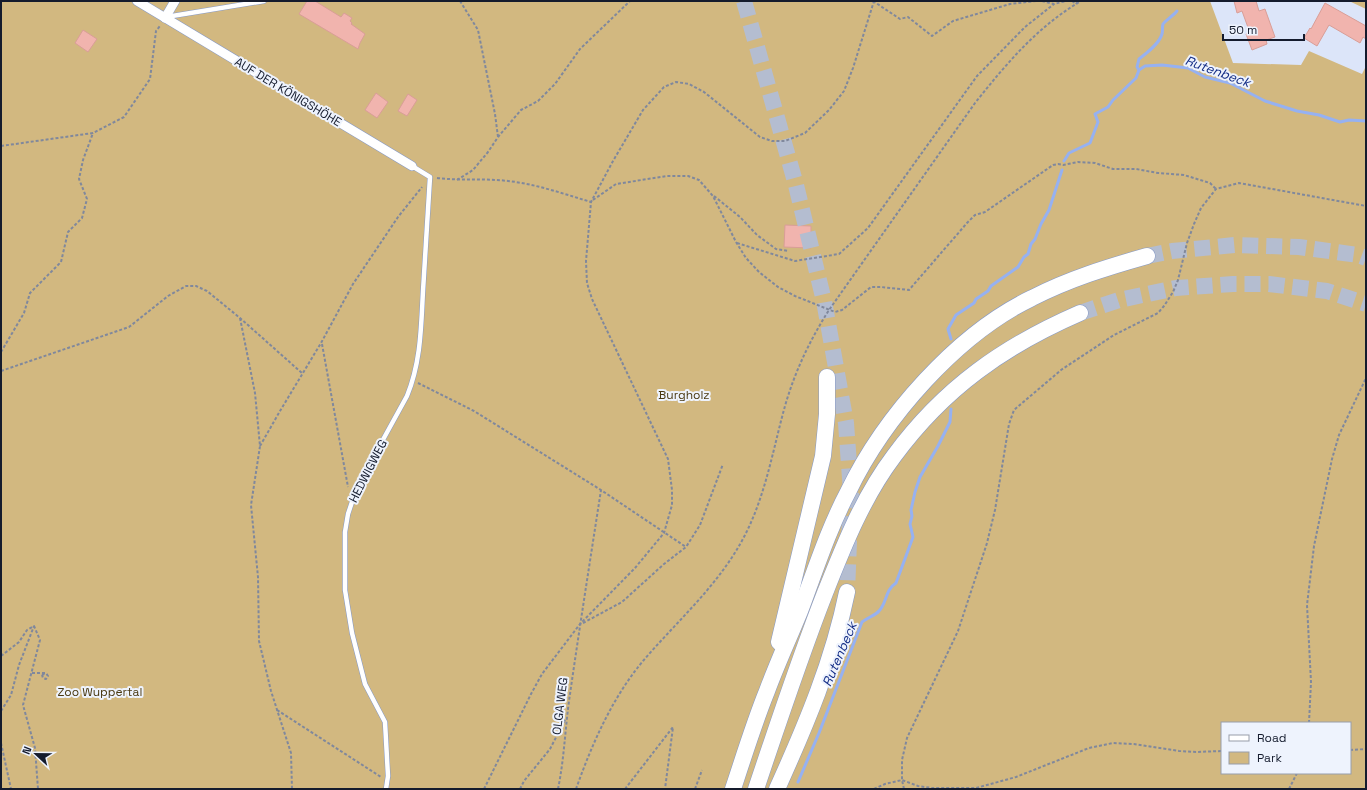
<svg xmlns="http://www.w3.org/2000/svg" width="1367" height="790" font-family="'Space Grotesk',sans-serif">
  <style>
    .green { fill: #d2b880; fill-rule: evenodd }
    .lines { fill: none; stroke-linecap: round; stroke-linejoin: round }
    .stream { stroke: #96b1f1; stroke-width: 3 }
    .building { fill: #f1b4ae; stroke: #d99e97 }
    .highway-tunnel { stroke: #b4bdd0; stroke-width: 16; stroke-dasharray: 16 8; stroke-linecap: butt }
    .lane-casing { stroke: #8599c7; stroke-width: 5.5 }
    .street-casing { stroke: #8599c7; stroke-width: 10 }
    .highway-casing { stroke: #8599c7; stroke-width: 17 }
    .path { stroke: #80889c; stroke-width: 2; stroke-dasharray: 3 2; stroke-linecap: butt }
    .lane { stroke: #fff; stroke-width: 4.5 }
    .street { stroke: #fff; stroke-width: 9 }
    .highway { stroke: #fff; stroke-width: 16 }
    .labels { text-anchor: middle; stroke-width: 4; stroke-linejoin: round; paint-order: stroke }
    .street-label { font-size: 12px; fill: #141b2d; stroke: #eef3fd }
    .park-label { font-size: 12px; fill: #4a3911; stroke: #eef3fd }
    .water-label { font-size: 13px; font-style: italic; fill: #142d86; stroke: #eef3fd }
  </style>
  <rect width="100%" height="100%" fill="#dce5f9"/>
  <g class="green">
    <path d="M 1,1 L 1210,1 L 1233,63 L 1301,65 L 1309,51 L 1362,74 L 1366,66 L 1366,789 L 1,789 ZM 1222,723 L 1350,723 L 1350,773 L 1222,773 Z"/>
    <polygon points="1349,1 1366,1 1366,9"/>
  </g>
  <g class="lines">
    <g class="stream">
      <path d="M 1139,70 L 1137,67 L 1139,59 C 1147,53 1159,44 1162,34 C 1163,30 1162,27 1163,24 C 1165,21 1174,15 1177,11"/>
      <polyline points="1064,161 1069,153 1090,143 1098,122 1095,114 1108,107 1113,100 1136,78 1139,70 1145,66 1162,65 1188,68 1205,77 1230,83 1265,101 1297,111 1319,115 1340,122 1349,120 1366,121"/>
      <polyline points="951,339 948,329 956,315 974,303 976,299 988,291 991,286 1018,267 1024,257 1028,254 1031,244 1035,239 1041,224 1049,210 1062,170"/>
      <path d="M 798,782 L 819,733 L 862,622 C 867,618 876,615 879,611 C 887,603 885,590 896,583 L 913,537 L 910,524 L 912,516 L 911,510 L 915,492 L 920,477 L 938,446 L 950,422 L 951,409"/>
    </g>
  </g>
  <g class="building">
    <polygon points="307,1 315,1 341,17 344,13 352,18 350,21 352,23 351,24 365,34 360,43 358,49 299,14"/>
    <polygon points="1234,1 1256,1 1259,11 1265,9 1275,37 1266,40 1267,44 1252,50 1246,34 1250,33 1242,11 1237,13"/>
    <polygon points="1325,3 1366,26 1366,39 1363,37 1360,43 1329,25 1317,46 1304,38 1310,28 1311,29"/>
    <polygon points="83,30 97,39 88,52 75,43"/>
    <polygon points="376,93 388,102 377,118 365,110"/>
    <polygon points="408,94 417,100 407,116 398,111"/>
    <polygon points="785,225 811,226 811,248 784,247"/>
  </g>
  <g class="lines">
    <g class="highway-tunnel">
      <polyline points="744,1 796,185 824,301 846,423 851,492 847,592"/>
      <polyline points="1147,256 1172,251 1235,245 1299,247 1358,255 1366,258"/>
      <polyline points="1080,313 1119,300 1176,288 1233,284 1269,284 1327,291 1366,304"/>
    </g>
    <defs>
      <g id="lane">
        <polyline points="166,17 264,1"/>
        <path d="M 386,789 L 388,776 L 385,722 L 365,684 L 352,633 L 345,590 L 345,532 L 348,514 L 357,487 L 407,396 C 421,362 421,327 423,291 C 425,253 428,215 430,177 L 412,166"/>
      </g>
      <g id="street">
        <polyline points="137,1 412,166"/>
        <polyline points="165,18 175,1"/>
      </g>
      <g id="highway">
        <polyline points="779,642 823,456 827,414 827,377"/>
        <path d="M 733,789 C 744,756 754,723 767,691 C 777,664 789,638 800,611 C 815,571 828,530 848,492 C 884,417 957,334 1032,298 C 1069,279 1108,267 1147,256"/>
        <path d="M 756,789 C 778,723 800,657 825,593 C 844,545 863,497 894,456 C 944,388 1004,346 1080,313"/>
        <path d="M 777,789 C 806,725 833,661 847,592"/>
      </g>
    </defs>
    <use href="#lane" class="lane-casing"/>
    <use href="#street" class="street-casing"/>
    <use href="#highway" class="highway-casing"/>
    <g class="path">
      <polyline points="460,1 478,30 495,114 498,137"/>
      <polyline points="873,1 900,19 908,17 932,36 953,21 1010,4 1036,1"/>
      <polyline points="1042,1 1054,4 1066,1"/>
      <polyline points="1072,1 1076,4 1078,1"/>
      <polyline points="1,146 93,133 124,117 150,79 156,31 160,26"/>
      <path d="M 437,178 C 461,181 484,178 508,181 C 536,184 564,194 591,202"/>
      <polyline points="457,180 473,170 488,152 498,137 521,110 538,101 555,84 580,49 630,1"/>
      <polyline points="714,196 740,217 757,235 776,249 788,251"/>
      <polyline points="593,200 616,184 667,176 688,176 699,180 713,196 736,242 746,258 759,272 778,287 795,296 835,312 842,310 871,287 881,287 909,290 967,223 975,215 985,212 1053,165 1058,164 1063,165 1078,162 1095,163 1113,169 1136,169 1158,173 1184,175 1210,183 1216,189"/>
      <polyline points="737,243 795,261 839,254 868,228 977,76 1025,27 1054,4"/>
      <polyline points="240,318 255,393 260,446 251,505 258,577 259,641 271,691 291,753 292,789"/>
      <polyline points="322,344 348,487"/>
      <polyline points="1,352 24,313 30,293 61,262 68,232 82,218 87,199 79,179 83,160 93,133"/>
      <polyline points="1,371 129,327 168,296 186,286 196,286 207,291 240,318 303,374"/>
      <polyline points="418,383 474,411 601,490 686,547"/>
      <polyline points="260,446 280,411 321,343 353,284 398,217 422,187"/>
      <polyline points="583,623 622,602 664,564 686,547 700,525 723,464"/>
      <polyline points="1,656 19,642 27,630 34,626 40,640 23,705 35,748 38,789"/>
      <polyline points="32,673 46,673 48,676 46,679 43,678 42,675"/>
      <polyline points="42,675 44,674 46,676"/>
      <polyline points="277,710 381,777"/>
      <polyline points="1,711 11,695 19,665 34,626"/>
      <polyline points="1309,723 1311,682 1307,605 1314,546 1332,459 1339,435 1366,378"/>
      <polyline points="1,743 11,789"/>
      <polyline points="1350,750 1366,749"/>
      <polyline points="484,789 531,694 542,674 580,624 635,568 664,533 672,505 672,490 668,459 592,299 587,283 586,261 591,202 613,161 643,110 664,87 676,82 689,84 704,92 760,137 772,141 785,141 805,133 829,110 844,91 853,68 874,1"/>
      <polyline points="520,789 524,781 550,749 566,718"/>
      <path d="M 558,789 C 564,760 565,731 569,701 C 579,631 590,561 601,490"/>
      <path d="M 576,789 C 592,744 612,698 643,661 C 678,620 720,584 745,535 C 766,494 773,449 785,406 C 795,371 810,340 829,310 L 975,103 C 1007,63 1037,27 1081,1"/>
      <polyline points="625,789 673,727 665,789"/>
      <polyline points="695,789 702,770"/>
      <polyline points="874,789 885,784 902,780 918,786 932,788 976,788 1016,777 1089,748 1113,743 1134,744 1179,751 1196,752 1222,751"/>
      <polyline points="904,789 902,780 902,760 907,738 958,631 987,543 995,510 1009,424 1014,410 1061,370 1114,335 1158,313 1164,306 1173,292 1178,280 1187,243 1194,224 1201,208 1216,189 1239,183 1366,206"/>
      <polyline points="1289,789 1297,773"/>
    </g>
    <use href="#lane" class="lane"/>
    <use href="#street" class="street"/>
    <use href="#highway" class="highway"/>
  </g>
  <g class="labels">
    <g class="street-label">
      <text transform="translate(288 92) rotate(31)" y="4">AUF DER KÖNIGSHÖHE</text>
      <text transform="translate(368 471) rotate(-63)" y="4">HEDWIGWEG</text>
      <text transform="translate(560 706) rotate(-83)" y="4">OLGA WEG</text>
    </g>
    <g class="park-label">
      <text x="684" y="399">Burgholz</text>
      <text x="100" y="696">Zoo Wuppertal</text>
    </g>
    <g class="water-label">
      <text transform="translate(1218 71) rotate(20)" y="5">Rutenbeck</text>
      <text transform="translate(839 654) rotate(-67)" y="5">Rutenbeck</text>
    </g>
  </g>
  <rect width="1367" height="790" fill="none" stroke="#141b2d" stroke-width="4"/>
  <rect x="1221" y="722" width="130" height="52" fill="#eef3fd" stroke="#979daa"/>
  <rect x="1229" y="735" width="20" height="6" fill="#ffffff" stroke="#979daa"/>
  <text x="1257" y="742" font-size="12" fill="#141b2d">Road</text>
  <rect x="1229" y="752" width="20" height="12" fill="#d2b880" stroke="#979daa"/>
  <text x="1257" y="762" font-size="12" fill="#141b2d">Park</text>
  <g transform="translate(36 754) rotate(292)" stroke="#eef3fd" stroke-width="3" paint-order="stroke">
  <path d="M0-3L7 15L0 10L-7 15Z" fill="#141b2d"/>
  <text y="-6" font-size="11" font-weight="bold" text-anchor="middle" fill="#141b2d">N</text>
  </g>
  <path d="M1223 34v6h81v-6" fill="none" stroke="#141b2d" stroke-width="2"/>
  <text x="1229" y="34" font-size="12" fill="#141b2d" stroke="#eef3fd" stroke-width="3" paint-order="stroke">50 m</text>
</svg>
